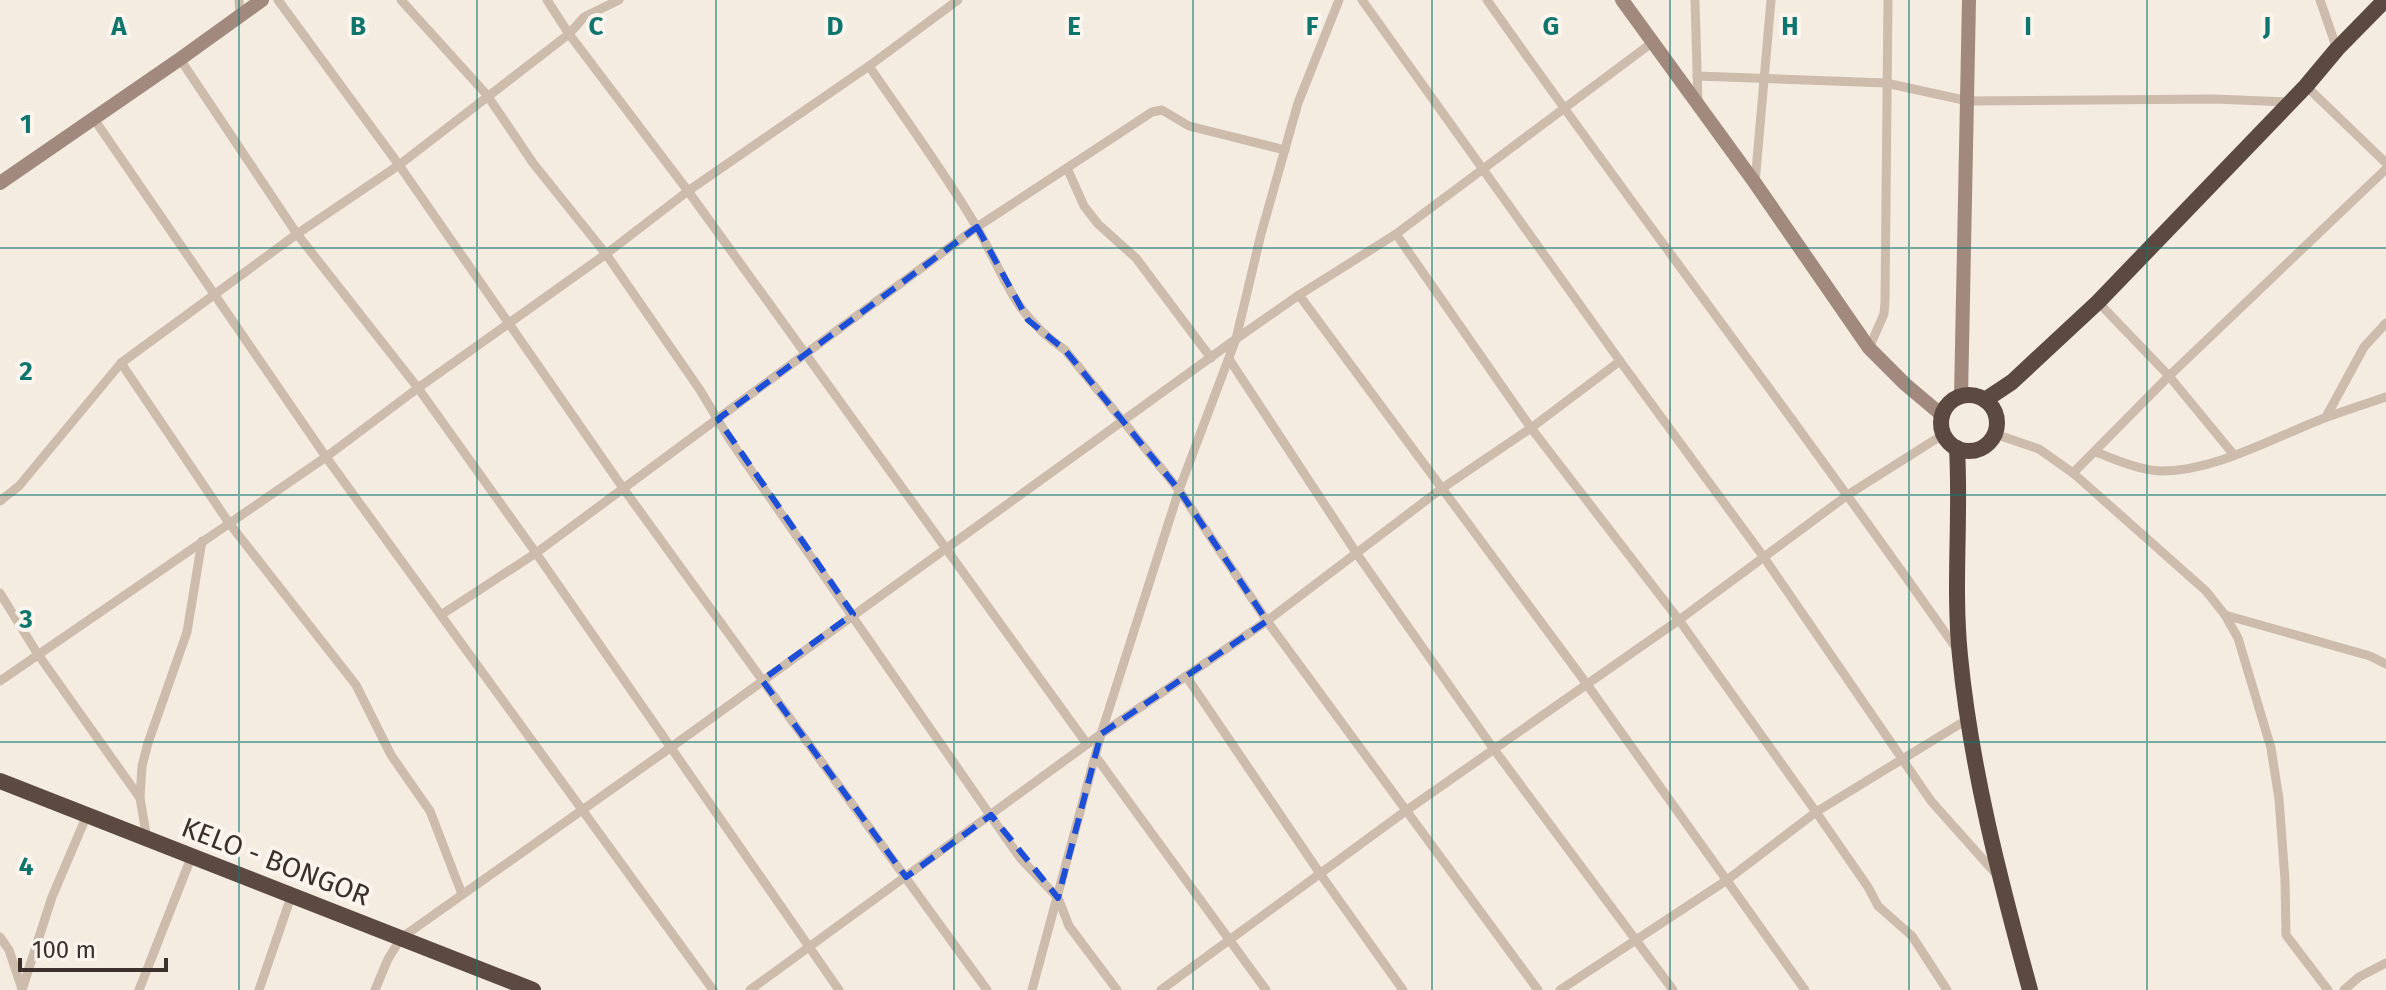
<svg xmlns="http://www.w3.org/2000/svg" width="2386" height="990" font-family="'Fira Sans',sans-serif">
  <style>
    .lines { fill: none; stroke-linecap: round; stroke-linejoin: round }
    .street { stroke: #cdbbac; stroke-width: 9 }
    .secondary { stroke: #a18a7d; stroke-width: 14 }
    .highway { stroke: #5c4a42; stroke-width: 16 }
    .marked { fill: none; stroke: #1d4ed8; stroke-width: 6; stroke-dasharray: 16 10; stroke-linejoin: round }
    .grid { fill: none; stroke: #0f766e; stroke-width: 2; stroke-opacity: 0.55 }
    .labels { text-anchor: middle; stroke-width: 8; stroke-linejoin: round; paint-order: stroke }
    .street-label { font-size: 28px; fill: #3b302b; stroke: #fbf5ee }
    .grid-label { font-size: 26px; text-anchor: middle; font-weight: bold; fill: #0f766e; stroke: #fbf5ee; stroke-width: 8; stroke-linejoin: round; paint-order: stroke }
  </style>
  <rect width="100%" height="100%" fill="#f4ebe1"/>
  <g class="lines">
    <g class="street">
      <polyline points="239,0 240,16"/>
      <polyline points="278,0 399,165 623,488 987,990"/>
      <polyline points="401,0 487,95 533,163 606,254 700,390 730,440 1006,838 1021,859 1058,898 1069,926 1117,990"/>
      <polyline points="547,0 569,34 688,191 1087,744"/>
      <polyline points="1362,0 1620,361 1763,556 1931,801 1997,875"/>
      <path d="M 1487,0 C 1641,219 1805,431 1958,651"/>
      <polyline points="1695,0 1698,103"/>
      <polyline points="2320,0 2337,49"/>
      <polyline points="180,59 297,234 418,388 536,553 839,990"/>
      <path d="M 869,66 C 905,119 944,171 976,226 C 1006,277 1012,314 1065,350 L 1179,490 L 1267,621 L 1538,990"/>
      <polyline points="1697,76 1886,83 1968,101 2214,99 2289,102"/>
      <polyline points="2306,86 2386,163"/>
      <polyline points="94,119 326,457 713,990"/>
      <polyline points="1067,168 1084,206 1098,224 1136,258 1211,358"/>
      <polyline points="1755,183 1771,0"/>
      <polyline points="1396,234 1531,428 1679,620 1816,812 1868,887 1878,906 1912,936 1947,990"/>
      <polyline points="1299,295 1586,683 1805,990"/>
      <polyline points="2098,302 2169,376 2234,455"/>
      <polyline points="1869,348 1884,314 1885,302 1888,0"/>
      <polyline points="1229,359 1357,554 1493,748 1673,990"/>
      <polyline points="121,363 229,523 356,685 391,755 430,811 462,894"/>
      <polyline points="2326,417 2364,347 2386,323"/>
      <polyline points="1995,434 2039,449 2073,473 2206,591 2225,615 2238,638 2271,748 2279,799 2285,880 2286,935 2328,990"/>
      <path d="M 2096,452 C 2116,460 2139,470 2160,471 C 2213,472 2273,438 2322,419 C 2343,411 2365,404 2386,397"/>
      <polyline points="2073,473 2169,376 2386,169"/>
      <polyline points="0,501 19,486 121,363 297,234 399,165 569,34 584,17 619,0"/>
      <polyline points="0,593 37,653 140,798 147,839"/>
      <polyline points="441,615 536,553 977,227 1152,112 1162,110 1189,126 1285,150"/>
      <polyline points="2225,615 2370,656 2386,664"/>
      <polyline points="1186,676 1321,875 1403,990"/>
      <polyline points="0,681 326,457 418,388 606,254 688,191 869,66 958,0"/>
      <polyline points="1096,757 1266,990"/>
      <polyline points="140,798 142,766 148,743 187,632 202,541"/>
      <polyline points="0,937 9,950 22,989"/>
      <polyline points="22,990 52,897 87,815"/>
      <polyline points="139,990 191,858"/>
      <polyline points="259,990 292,894"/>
      <polyline points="375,990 388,959 401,938 670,748 1236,339 1299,295 1396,234 1653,42"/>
      <polyline points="750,990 1101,734 1267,621 1441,489 1531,428 1620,361"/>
      <polyline points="1032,990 1101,734 1179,490 1236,339 1261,234 1298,103 1339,0"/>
      <polyline points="1161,990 1407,810 1679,620 1849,494 1944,434"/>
      <polyline points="1560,990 1727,880 1816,812 1968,719"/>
      <polyline points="2344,990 2359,977 2386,963"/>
    </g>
    <g class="secondary">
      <polyline points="1622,0 1755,183 1869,348 1905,384 1943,416"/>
      <polyline points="0,183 180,59 262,0"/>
      <polyline points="1961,397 1969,0"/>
    </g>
    <g class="highway">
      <circle cx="1969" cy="423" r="28"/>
      <polyline points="1985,400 2012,382 2098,302 2306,86 2337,49 2385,0"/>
      <path d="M 1957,448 C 1961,517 1953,587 1960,656 C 1971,769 2000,880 2030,990"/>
      <polyline points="0,781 533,990"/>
    </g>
  </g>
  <path class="marked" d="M 977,227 L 1028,320 L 1065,350 L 1179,490 L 1267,621 L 1101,734 L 1058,898 L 991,815 L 906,877 L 762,680 L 853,614 L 718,419 Z"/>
  <path class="grid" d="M 239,0 L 239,990M 477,0 L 477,990M 716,0 L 716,990M 954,0 L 954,990M 1193,0 L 1193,990M 1432,0 L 1432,990M 1670,0 L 1670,990M 1909,0 L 1909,990M 2147,0 L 2147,990M 0,248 L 2386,248M 0,495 L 2386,495M 0,742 L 2386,742"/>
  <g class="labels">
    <g class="street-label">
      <text transform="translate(276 861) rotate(21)" y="10">KELO - BONGOR</text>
    </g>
  </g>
  <g class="grid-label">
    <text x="119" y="35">A</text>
    <text x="358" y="35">B</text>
    <text x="596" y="35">C</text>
    <text x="835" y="35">D</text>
    <text x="1074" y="35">E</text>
    <text x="1312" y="35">F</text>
    <text x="1551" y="35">G</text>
    <text x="1790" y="35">H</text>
    <text x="2028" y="35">I</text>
    <text x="2267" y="35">J</text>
    <text x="26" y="133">1</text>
    <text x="26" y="380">2</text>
    <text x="26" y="628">3</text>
    <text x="26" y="875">4</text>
  </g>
  <path d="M20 958v12h146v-12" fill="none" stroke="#3b302b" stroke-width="4"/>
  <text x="32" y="958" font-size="24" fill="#3b302b" stroke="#fbf5ee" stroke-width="6" paint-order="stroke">100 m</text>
</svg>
